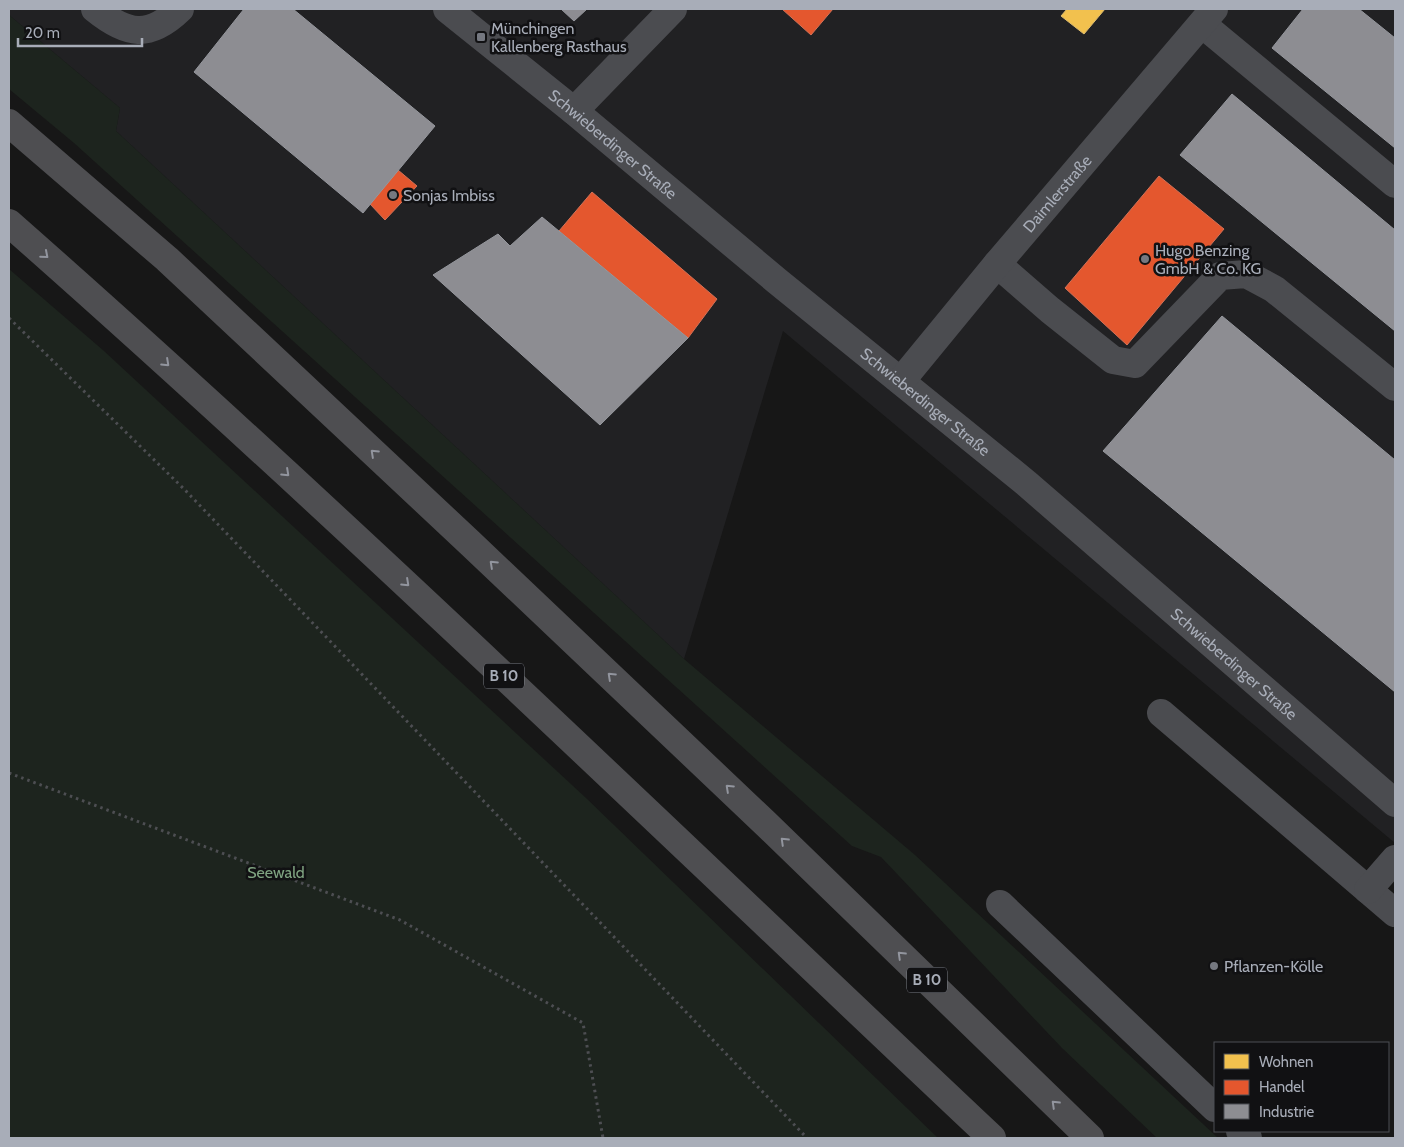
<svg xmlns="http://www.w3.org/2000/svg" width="1404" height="1147" font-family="Cabin,sans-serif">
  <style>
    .built { fill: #212123 }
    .green { fill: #1d241e }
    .homes { fill: #f2c14e; stroke: #dcbb6e }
    .shops { fill: #e4572e; stroke: #d27157 }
    .industry { fill: #8d8d92; stroke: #95979d }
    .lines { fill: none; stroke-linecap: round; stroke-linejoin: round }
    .path { stroke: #4d4e52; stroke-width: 3; stroke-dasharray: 2.5 4; stroke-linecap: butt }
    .minor { stroke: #4b4c50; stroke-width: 28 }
    .highway { stroke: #4e4e51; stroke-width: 28 }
    .oneway { stroke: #92959e }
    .poi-dot { fill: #757880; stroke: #111113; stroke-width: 2 }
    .labels { text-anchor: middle; stroke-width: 5; stroke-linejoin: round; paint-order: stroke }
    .shield { fill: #111113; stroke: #7b7e86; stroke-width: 1 }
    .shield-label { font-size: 15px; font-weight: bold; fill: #a8adb8 }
    .poi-label { font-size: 16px; fill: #a8adb8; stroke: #111113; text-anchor: start }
    .street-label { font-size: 16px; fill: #a8adb8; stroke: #111113 }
    .park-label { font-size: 16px; fill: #7fa381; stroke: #111113 }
  </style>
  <rect width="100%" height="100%" fill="#171717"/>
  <polygon class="built" points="9,9 1395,9 1395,843 783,331 684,659 116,131 120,108 9,15"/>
  <g class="green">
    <polygon points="9,15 120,108 116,131 684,659 915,855 1218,1138 1157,1138 1062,1048 881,857 852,846 74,143 9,89"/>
    <polygon points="9,269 104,351 586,798 938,1138 9,1138"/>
  </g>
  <polygon class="homes" points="1067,9 1105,9 1084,34 1061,16"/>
  <g class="shops">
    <polygon points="782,9 833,9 811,35"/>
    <polygon points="398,170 417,186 385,220 370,204"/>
    <polygon points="1159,176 1224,229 1127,345 1065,288"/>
    <polygon points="592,192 717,299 688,338 559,231"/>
  </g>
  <g class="industry">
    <polygon points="244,9 293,9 435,126 363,213 194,72"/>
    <polygon points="561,9 587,9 574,21"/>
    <polygon points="1303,9 1359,9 1395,38 1395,148 1272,48"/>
    <polygon points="1232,94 1395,230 1395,331 1180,155"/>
    <polygon points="542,217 688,338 600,425 433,275 498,234 510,246"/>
    <polygon points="1222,316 1395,460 1395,692 1103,451"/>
  </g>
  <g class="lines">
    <g class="path">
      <polyline points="9,318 185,490 807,1138"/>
      <polyline points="9,773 400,920 583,1023 603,1138"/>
    </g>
    <g class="minor">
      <path d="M 95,9 C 127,35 149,39 180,9"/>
      <path id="s1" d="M 447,9 L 574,111 L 777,281 L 1026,483 L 1395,803"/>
      <polyline points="1202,24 1395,184"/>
      <polyline points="574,111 673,9"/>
      <polyline points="997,264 1050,310 1113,360 1135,364 1220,276 1246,274 1274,289 1395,387"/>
      <path id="s2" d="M 901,381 L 997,264 L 1214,9"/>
      <polyline points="1161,713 1395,913"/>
      <polyline points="1368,890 1395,859"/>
      <polyline points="1000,904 1215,1108"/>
      <polyline points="1240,1131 1248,1138"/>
    </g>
    <g class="highway">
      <polyline points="9,123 167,259 470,543 764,822 1090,1138"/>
      <path d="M 9,223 C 345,519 666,831 992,1138"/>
    </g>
  </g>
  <defs><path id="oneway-chevron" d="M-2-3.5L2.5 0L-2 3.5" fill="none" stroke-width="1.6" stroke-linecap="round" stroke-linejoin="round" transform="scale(1.25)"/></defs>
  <g class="oneway">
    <use href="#oneway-chevron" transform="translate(45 255) rotate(41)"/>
    <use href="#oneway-chevron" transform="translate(166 363) rotate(43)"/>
    <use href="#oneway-chevron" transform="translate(374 453) rotate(-137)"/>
    <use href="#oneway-chevron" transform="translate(286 473) rotate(43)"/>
    <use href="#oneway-chevron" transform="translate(493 564) rotate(-137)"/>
    <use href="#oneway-chevron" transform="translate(406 583) rotate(43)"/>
    <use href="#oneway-chevron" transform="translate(611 676) rotate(-137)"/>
    <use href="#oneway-chevron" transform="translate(729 788) rotate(-137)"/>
    <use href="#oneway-chevron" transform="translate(784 841) rotate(-136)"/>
    <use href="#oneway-chevron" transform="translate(901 955) rotate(-136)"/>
    <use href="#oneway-chevron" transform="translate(1055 1104) rotate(-136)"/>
  </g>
  <g class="poi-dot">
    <rect x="476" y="32" width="10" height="10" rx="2.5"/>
    <circle cx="393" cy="195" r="5"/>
    <circle cx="1145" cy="259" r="5"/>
    <circle cx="1214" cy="966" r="5"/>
  </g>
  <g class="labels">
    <g class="shield">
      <rect x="484" y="663.5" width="40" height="25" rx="4"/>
      <rect x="907" y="967.5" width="40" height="25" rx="4"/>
    </g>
    <g class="shield-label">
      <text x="504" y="681">B 10</text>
      <text x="927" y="985">B 10</text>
    </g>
    <g class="poi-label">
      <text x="491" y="34">Münchingen<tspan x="491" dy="18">Kallenberg Rasthaus</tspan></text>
      <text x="403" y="201">Sonjas Imbiss</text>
      <text x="1155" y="256">Hugo Benzing<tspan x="1155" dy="18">GmbH &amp; Co. KG</tspan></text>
      <text x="1224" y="972">Pflanzen-Kölle</text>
    </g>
    <g class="street-label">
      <text dy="6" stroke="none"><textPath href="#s1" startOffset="214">Schwieberdinger Straße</textPath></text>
      <text dy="6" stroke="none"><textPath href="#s2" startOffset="244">Daimlerstraße</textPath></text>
      <text dy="6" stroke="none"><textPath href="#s1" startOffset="619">Schwieberdinger Straße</textPath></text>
      <text dy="6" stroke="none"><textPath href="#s1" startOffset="1024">Schwieberdinger Straße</textPath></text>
    </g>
    <g class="park-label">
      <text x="276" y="878">Seewald</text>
    </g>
  </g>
  <rect width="1404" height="1147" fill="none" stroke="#a8adb8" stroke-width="20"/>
  <rect x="1214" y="1042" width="175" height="90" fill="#111113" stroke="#4d4f55"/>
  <rect x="1224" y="1054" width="25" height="15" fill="#f2c14e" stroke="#4d4f55"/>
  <text x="1259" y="1067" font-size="15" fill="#a8adb8">Wohnen</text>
  <rect x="1224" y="1080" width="25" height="15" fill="#e4572e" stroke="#4d4f55"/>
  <text x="1259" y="1092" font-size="15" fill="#a8adb8">Handel</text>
  <rect x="1224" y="1104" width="25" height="15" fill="#8d8d92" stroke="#4d4f55"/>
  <text x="1259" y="1117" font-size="15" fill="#a8adb8">Industrie</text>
  <path d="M18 38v8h124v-8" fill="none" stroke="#a8adb8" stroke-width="2.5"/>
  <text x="25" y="38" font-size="15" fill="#a8adb8" stroke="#111113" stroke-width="4" paint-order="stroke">20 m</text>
</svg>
